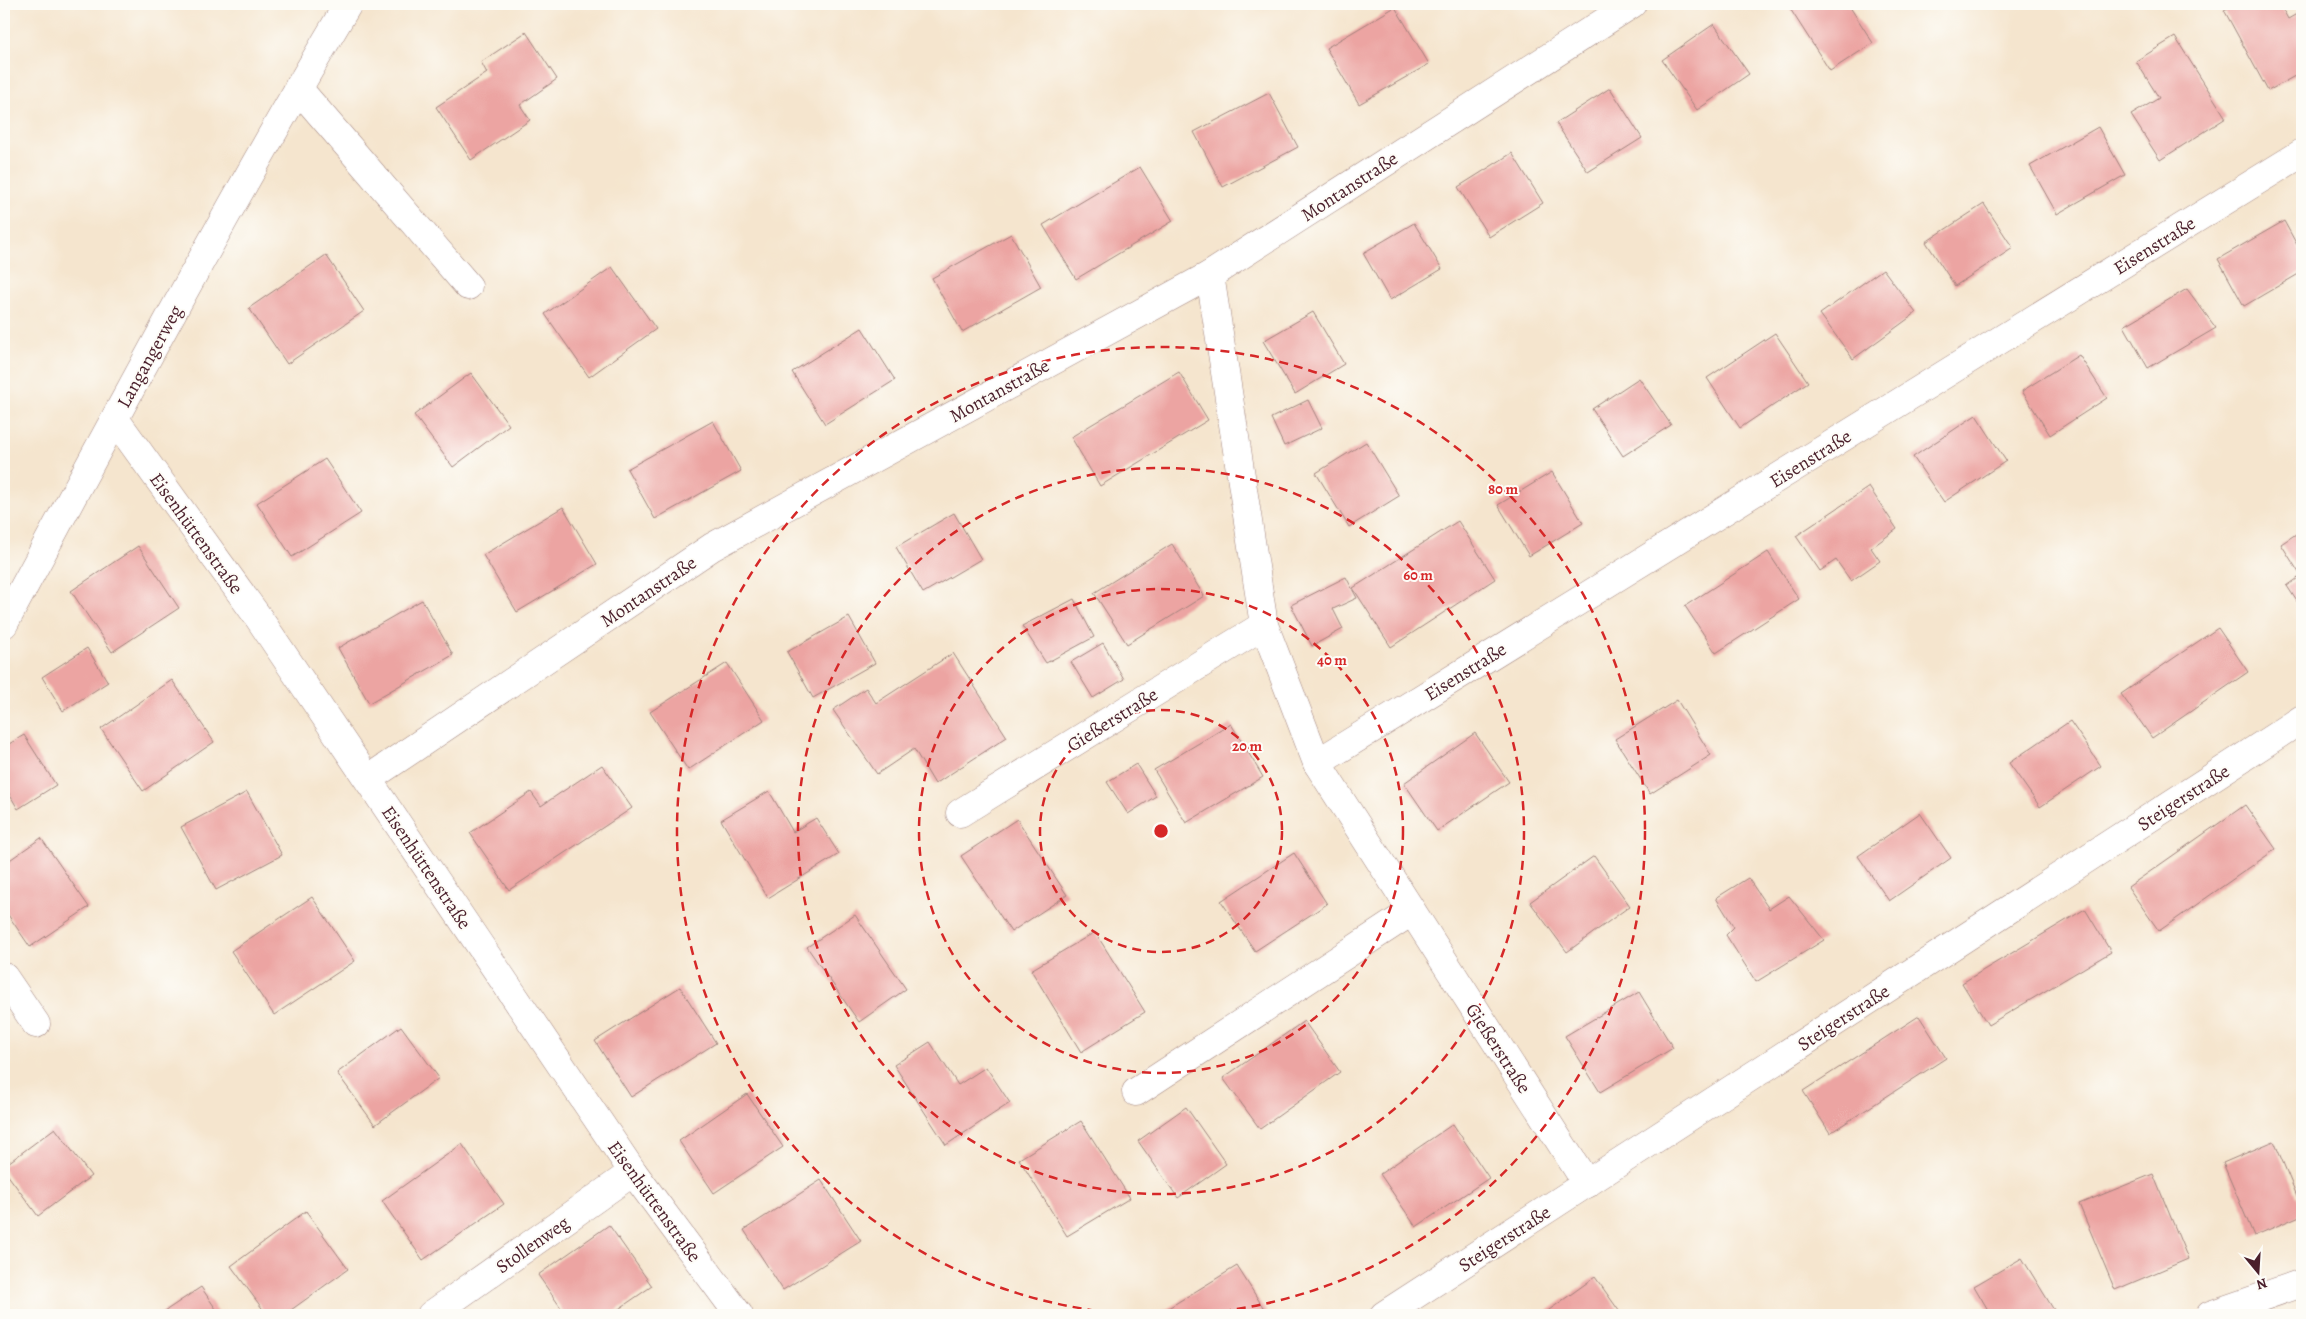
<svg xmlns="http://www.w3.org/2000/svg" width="2306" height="1319" font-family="Alegreya,serif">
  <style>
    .building { fill: #eca4a2 }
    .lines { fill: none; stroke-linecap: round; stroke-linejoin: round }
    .minor-casing { stroke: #a0827c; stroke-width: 29 }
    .minor { stroke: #fff; stroke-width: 28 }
    .ring { fill: none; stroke: #d62828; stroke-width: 2.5; stroke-dasharray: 9 6 }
    .labels { text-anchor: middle; stroke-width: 4; stroke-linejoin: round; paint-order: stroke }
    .street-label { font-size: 19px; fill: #4a1f2b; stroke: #fdfcf7 }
    .centre { fill: #d62828; stroke: #fdfcf7; stroke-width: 2.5 }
    .ring-label { font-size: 15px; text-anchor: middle; font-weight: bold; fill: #d62828; stroke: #fdfcf7; stroke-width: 4; stroke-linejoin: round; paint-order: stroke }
  </style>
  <rect width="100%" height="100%" fill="#fdfcf7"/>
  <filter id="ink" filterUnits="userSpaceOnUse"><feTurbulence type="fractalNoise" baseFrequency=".02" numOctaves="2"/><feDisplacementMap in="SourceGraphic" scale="10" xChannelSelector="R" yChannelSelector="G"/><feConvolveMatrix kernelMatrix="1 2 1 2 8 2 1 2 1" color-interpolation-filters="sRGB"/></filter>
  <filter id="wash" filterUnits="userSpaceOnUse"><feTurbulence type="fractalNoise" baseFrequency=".0096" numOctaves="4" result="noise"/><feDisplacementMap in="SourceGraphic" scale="20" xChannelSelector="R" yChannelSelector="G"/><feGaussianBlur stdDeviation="1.12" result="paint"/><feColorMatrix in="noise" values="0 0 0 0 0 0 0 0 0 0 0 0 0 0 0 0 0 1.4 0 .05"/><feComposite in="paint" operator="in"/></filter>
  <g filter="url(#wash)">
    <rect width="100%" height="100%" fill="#f5e5ce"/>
    <g id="blocks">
      <g class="building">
        <polygon points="1787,4 1848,4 1873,43 1830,71"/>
        <polygon points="2235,4 2280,4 2288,19 2302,11 2302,72 2268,91 2224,10"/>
        <polygon points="1395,7 1429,64 1359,104 1326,48"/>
        <polygon points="1714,24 1749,74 1697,110 1662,60"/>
        <polygon points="526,32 557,79 520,105 530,120 471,160 436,107 487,73 481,62"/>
        <polygon points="2175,37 2226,118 2160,160 2131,115 2159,98 2136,61"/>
        <polygon points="1610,88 1642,138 1588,172 1556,123"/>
        <polygon points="1269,93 1298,147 1223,187 1194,132"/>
        <polygon points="2098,127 2125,175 2057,214 2030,166"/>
        <polygon points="1512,153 1543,203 1489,237 1458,187"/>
        <polygon points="1140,167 1173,221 1076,279 1043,225"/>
        <polygon points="1984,204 2013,248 1955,286 1926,242"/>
        <polygon points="2284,221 2302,254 2302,272 2244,306 2218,259"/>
        <polygon points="1414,223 1442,269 1390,300 1363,253"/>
        <polygon points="1011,234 1041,287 962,332 932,278"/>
        <polygon points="326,255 364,311 287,364 249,308"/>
        <polygon points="612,267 656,329 589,377 545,314"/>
        <polygon points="1883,269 1916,313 1853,359 1820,314"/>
        <polygon points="2187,289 2216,328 2148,368 2124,326"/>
        <polygon points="1313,312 1344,364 1295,394 1263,341"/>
        <polygon points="862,328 895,380 825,424 792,372"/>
        <polygon points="1775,333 1808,382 1740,428 1707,378"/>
        <polygon points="2079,355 2107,398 2050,435 2022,391"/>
        <polygon points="1179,372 1208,420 1100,486 1071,437"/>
        <polygon points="471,373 509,425 453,467 414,415"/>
        <polygon points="1639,378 1671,425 1623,456 1592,409"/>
        <polygon points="1308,400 1322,428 1284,446 1271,418"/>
        <polygon points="1976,415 2006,461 1944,502 1913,457"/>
        <polygon points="713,421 741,471 655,519 627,469"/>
        <polygon points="1366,442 1399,496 1349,527 1316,473"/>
        <polygon points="325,459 361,513 292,557 257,503"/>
        <polygon points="1552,472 1583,523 1529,556 1498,505"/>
        <polygon points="1869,487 1897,529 1871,548 1880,561 1851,581 1836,560 1820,571 1796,536"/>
        <polygon points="563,507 597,564 517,612 483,555"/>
        <polygon points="954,513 981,559 923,593 896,547"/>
        <polygon points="1458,521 1495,579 1391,647 1353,588"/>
        <polygon points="2302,530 2302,609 2287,586 2301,576 2281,544"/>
        <polygon points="1172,544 1204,596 1127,644 1094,593"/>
        <polygon points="138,546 179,608 112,652 71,591"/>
        <polygon points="1768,552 1799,599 1716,653 1685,606"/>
        <polygon points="1346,577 1357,598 1333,609 1343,629 1312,646 1291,605"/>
        <polygon points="1074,599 1094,637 1046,663 1022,626"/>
        <polygon points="422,600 453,655 369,703 338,648"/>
        <polygon points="849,617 875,663 813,698 787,652"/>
        <polygon points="2218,628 2248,672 2152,738 2121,694"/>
        <polygon points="1103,643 1124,679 1093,698 1071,662"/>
        <polygon points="87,648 108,682 63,711 42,677"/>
        <polygon points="953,653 1007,737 935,784 914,749 877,774 833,710 866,688 876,703"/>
        <polygon points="727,663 764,720 688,770 650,712"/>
        <polygon points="172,680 214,742 143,791 101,729"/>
        <polygon points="1677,700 1711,755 1650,794 1615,739"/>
        <polygon points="2070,721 2101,766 2040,807 2009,763"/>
        <polygon points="1231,724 1263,777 1186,823 1154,770"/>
        <polygon points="1475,733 1509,782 1437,831 1404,783"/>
        <polygon points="24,735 56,785 18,809 4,785 4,747"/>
        <polygon points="1136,764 1156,796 1128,814 1107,782"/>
        <polygon points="602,765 632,808 509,890 470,833 531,792 541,806"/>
        <polygon points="769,791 793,832 816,818 839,854 768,898 721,820"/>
        <polygon points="247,792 282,855 216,890 181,827"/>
        <polygon points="2245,805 2276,849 2159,931 2128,887"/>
        <polygon points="1920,813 1951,858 1889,901 1858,856"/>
        <polygon points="1017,819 1067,895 1011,932 961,856"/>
        <polygon points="41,838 89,907 30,947 4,909 4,864"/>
        <polygon points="1294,853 1327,904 1255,951 1221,901"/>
        <polygon points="1594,856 1630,906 1567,952 1530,902"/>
        <polygon points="1748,878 1769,909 1789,896 1824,940 1756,982 1726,935 1734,927 1716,898"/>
        <polygon points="312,897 355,961 274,1015 231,951"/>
        <polygon points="2085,909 2111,952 1988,1025 1962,983"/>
        <polygon points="855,915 906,989 859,1022 807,947"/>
        <polygon points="1095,932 1145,1012 1081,1052 1031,970"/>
        <polygon points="680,987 716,1043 631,1097 595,1041"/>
        <polygon points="1639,992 1673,1048 1600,1092 1565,1036"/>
        <polygon points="1919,1016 1946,1058 1830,1133 1803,1091"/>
        <polygon points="1304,1021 1340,1072 1260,1129 1223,1078"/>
        <polygon points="401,1026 439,1078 375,1125 337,1073"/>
        <polygon points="930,1042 958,1085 986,1067 1010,1103 946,1145 894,1065"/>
        <polygon points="747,1094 783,1147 714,1193 679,1141"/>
        <polygon points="1186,1107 1226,1164 1178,1198 1138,1141"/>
        <polygon points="1081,1121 1130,1198 1067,1236 1019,1159"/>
        <polygon points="1453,1124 1489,1178 1416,1227 1380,1174"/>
        <polygon points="55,1128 91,1176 38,1216 4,1170 4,1166"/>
        <polygon points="2274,1141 2302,1208 2302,1215 2254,1236 2223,1163"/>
        <polygon points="462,1144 504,1204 423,1260 382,1201"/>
        <polygon points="2153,1174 2188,1259 2115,1290 2079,1204"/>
        <polygon points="821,1180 861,1241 783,1290 744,1230"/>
        <polygon points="306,1211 348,1269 284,1315 267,1315 231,1266"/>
        <polygon points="609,1225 652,1286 610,1315 566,1315 538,1275"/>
        <polygon points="2022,1258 2057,1315 1991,1315 1974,1286"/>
        <polygon points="1237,1266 1268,1315 1157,1315 1170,1307"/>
        <polygon points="1595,1277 1622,1315 1542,1315"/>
        <polygon points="201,1287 220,1315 159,1315"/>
      </g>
    </g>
  </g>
  <g filter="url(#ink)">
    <use href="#blocks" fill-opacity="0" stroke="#a0827c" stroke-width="1"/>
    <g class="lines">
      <defs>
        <g id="minor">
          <polyline points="298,88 468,286"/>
          <polyline points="1210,275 1264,625 1317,763 1587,1184"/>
          <polyline points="115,419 258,617 633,1172 739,1315"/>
          <path d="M 4,624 C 116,416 227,207 348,4"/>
          <polyline points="1317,763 2302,153"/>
          <polyline points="368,779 712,547 1210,275 1632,4"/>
          <polyline points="960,813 1264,625"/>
          <polyline points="4,977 36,1024"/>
          <polyline points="1136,1092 1411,912"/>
          <polyline points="431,1315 633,1172"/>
          <polyline points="1384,1315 2302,719"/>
          <polyline points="2210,1315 2302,1283"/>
        </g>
      </defs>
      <use href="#minor" class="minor-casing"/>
      <use href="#minor" class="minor"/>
    </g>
  </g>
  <g class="ring">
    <circle cx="1161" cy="831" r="121"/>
    <circle cx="1161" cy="831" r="242"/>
    <circle cx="1161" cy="831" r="363"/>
    <circle cx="1161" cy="831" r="484"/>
  </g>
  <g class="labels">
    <g class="street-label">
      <text transform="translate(1349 186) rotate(-33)" y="7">Montanstraße</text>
      <text transform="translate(2154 245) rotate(-32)" y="7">Eisenstraße</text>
      <text transform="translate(149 356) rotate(-61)" y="7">Langangerweg</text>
      <text transform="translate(999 390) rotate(-29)" y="7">Montanstraße</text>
      <text transform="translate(1810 458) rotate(-32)" y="7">Eisenstraße</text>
      <text transform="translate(197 533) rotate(54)" y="7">Eisenhüttenstraße</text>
      <text transform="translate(648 591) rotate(-34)" y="7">Montanstraße</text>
      <text transform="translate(1465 671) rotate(-32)" y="7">Eisenstraße</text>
      <text transform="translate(1112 719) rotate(-32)" y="7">Gießerstraße</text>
      <text transform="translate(2183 797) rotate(-33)" y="7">Steigerstraße</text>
      <text transform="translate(427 867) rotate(56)" y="7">Eisenhüttenstraße</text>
      <text transform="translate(1843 1017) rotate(-33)" y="7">Steigerstraße</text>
      <text transform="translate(1499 1048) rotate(57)" y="7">Gießerstraße</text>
      <text transform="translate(655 1201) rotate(54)" y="7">Eisenhüttenstraße</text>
      <text transform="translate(1504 1238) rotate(-33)" y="7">Steigerstraße</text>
      <text transform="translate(532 1244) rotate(-35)" y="7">Stollenweg</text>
    </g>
  </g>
  <circle cx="1161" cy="831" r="8" class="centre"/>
  <g class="ring-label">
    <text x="1503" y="494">80 m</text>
    <text x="1418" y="580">60 m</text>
    <text x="1332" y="665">40 m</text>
    <text x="1247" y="751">20 m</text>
  </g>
  <rect width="2306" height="1319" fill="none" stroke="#fdfcf7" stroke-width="20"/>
  <g transform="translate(2258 1272) rotate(162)" stroke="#fdfcf7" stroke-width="4" paint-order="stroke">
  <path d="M0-4L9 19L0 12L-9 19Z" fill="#4a1f2b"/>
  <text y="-8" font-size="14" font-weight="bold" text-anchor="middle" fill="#4a1f2b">N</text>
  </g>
</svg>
